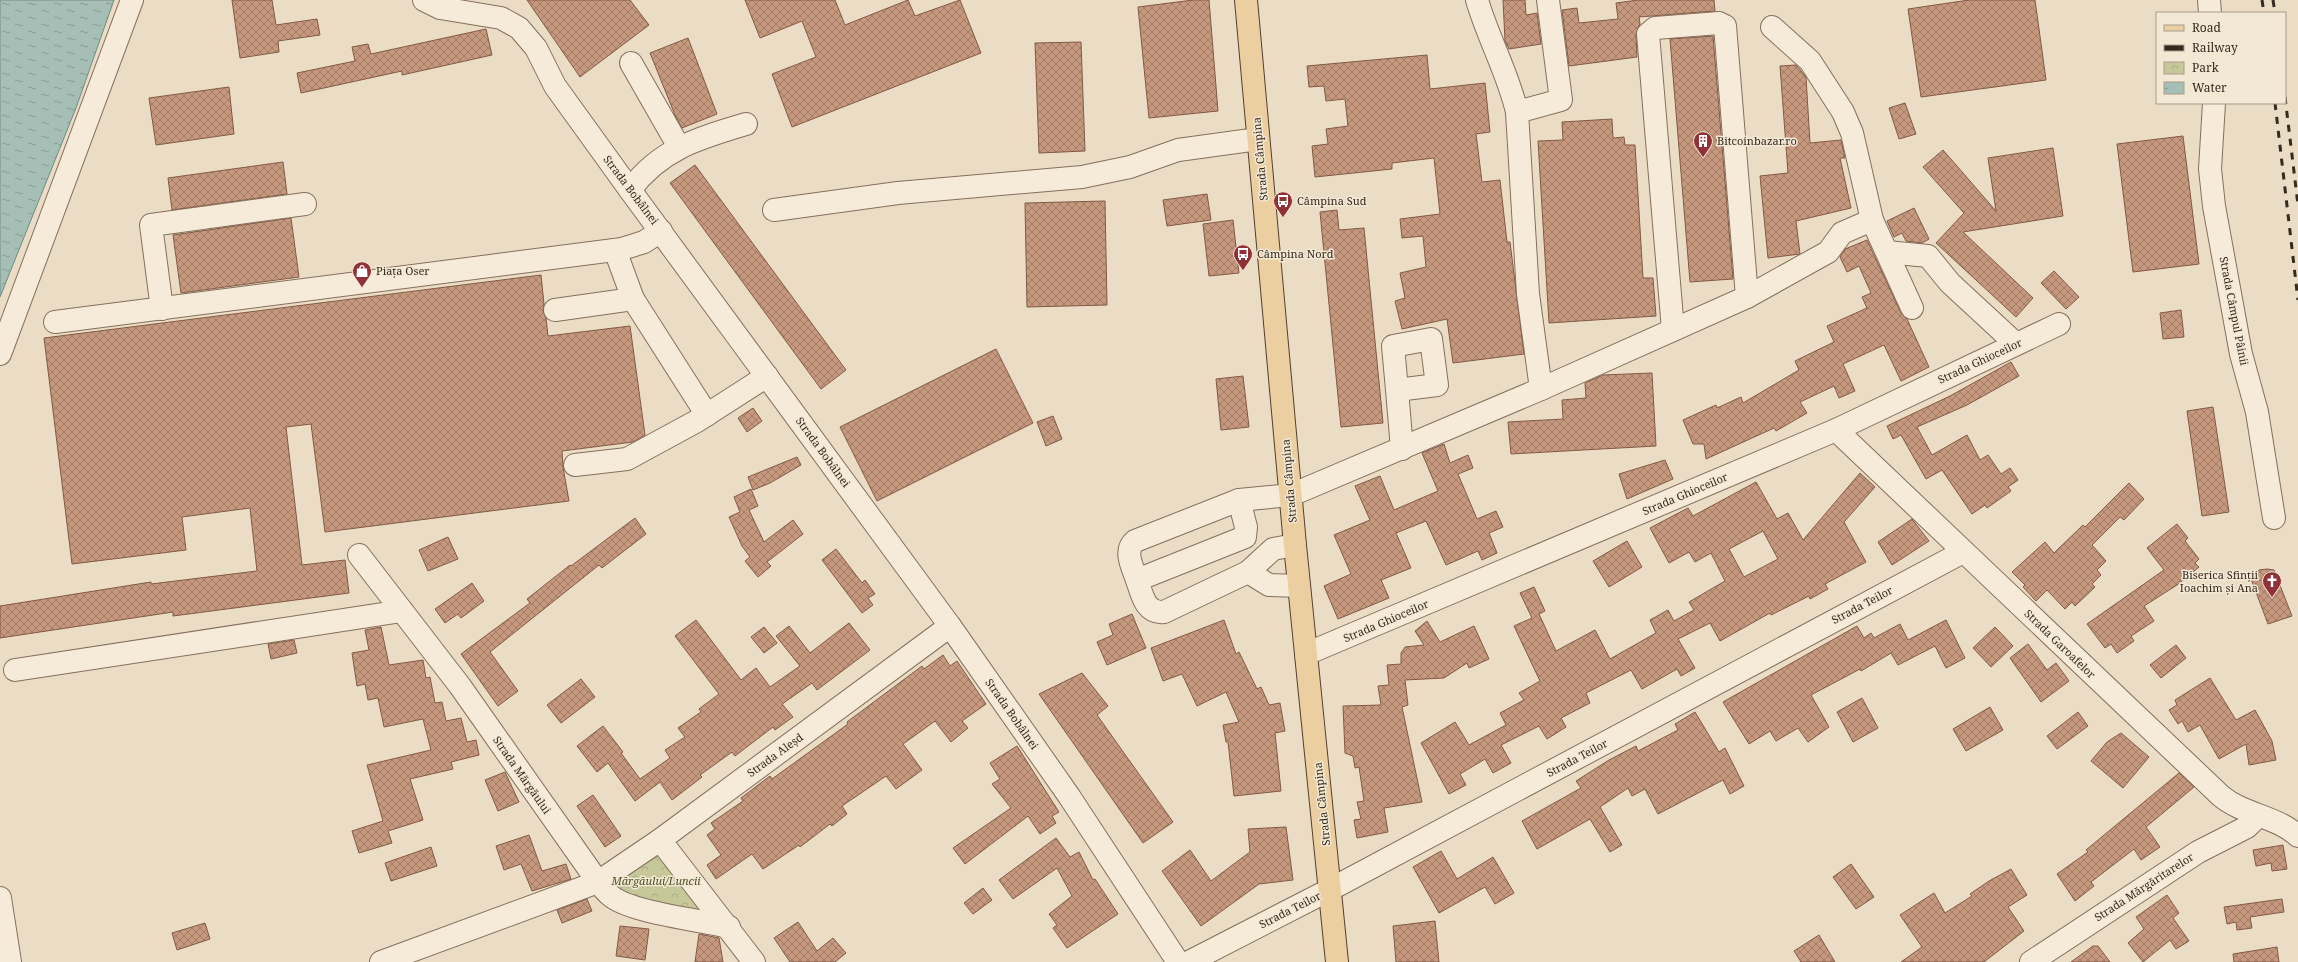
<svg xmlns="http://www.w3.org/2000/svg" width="2298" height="962" font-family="'Noto Serif',serif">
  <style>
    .park { fill: url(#park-crowns) }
    .water { fill: url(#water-ripples); stroke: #6e8c83 }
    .building { fill: url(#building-cross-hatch); stroke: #825944; fill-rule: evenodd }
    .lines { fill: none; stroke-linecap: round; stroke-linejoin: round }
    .minor-casing { stroke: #846f5c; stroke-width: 24 }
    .major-casing { stroke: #533e30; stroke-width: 24 }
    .minor { stroke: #f6ebd8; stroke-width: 22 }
    .major { stroke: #ebcfa0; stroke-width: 22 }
    .rail { stroke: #36291f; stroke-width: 3; stroke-dasharray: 7 7; stroke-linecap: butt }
    .labels { text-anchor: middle; stroke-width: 3; stroke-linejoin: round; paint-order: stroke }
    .poi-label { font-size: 11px; fill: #36291f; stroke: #f3e8d4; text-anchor: start }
    .street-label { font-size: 11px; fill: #36291f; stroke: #f3e8d4 }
    .park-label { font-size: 11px; font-style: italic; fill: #495127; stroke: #f3e8d4 }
  </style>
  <defs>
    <pattern id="park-crowns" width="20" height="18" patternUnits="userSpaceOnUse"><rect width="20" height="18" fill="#c6c89a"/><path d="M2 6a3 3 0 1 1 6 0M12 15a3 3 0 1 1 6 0" fill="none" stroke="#abac84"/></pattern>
    <pattern id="water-ripples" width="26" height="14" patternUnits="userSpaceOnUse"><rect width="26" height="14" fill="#a6bfb6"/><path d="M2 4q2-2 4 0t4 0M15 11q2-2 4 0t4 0" fill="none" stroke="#889b93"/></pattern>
    <pattern id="building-cross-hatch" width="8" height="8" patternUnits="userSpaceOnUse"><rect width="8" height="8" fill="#c6987e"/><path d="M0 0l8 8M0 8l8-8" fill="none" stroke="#a27c67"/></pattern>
  </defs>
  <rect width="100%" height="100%" fill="#ebddc5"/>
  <polygon class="park" points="660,847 715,919 625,899 610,887"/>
  <polygon class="water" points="0,0 114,0 76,108 0,297"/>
  <g class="building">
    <polygon points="232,0 272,0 276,25 317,19 320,35 278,41 279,52 240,58"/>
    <polygon points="527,0 630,0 649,25 580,77"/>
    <polygon points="745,0 835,0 845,25 908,0 915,16 960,0 981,53 792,127 772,74 816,57 802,21 760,38"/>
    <polygon points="1193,0 1209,0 1218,111 1149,118 1138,7"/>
    <polygon points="1503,0 1525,0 1526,15 1537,13 1541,44 1509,49 1505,41"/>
    <polygon points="1638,0 1714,0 1715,11 1639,17 1640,24 1636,35 1637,57 1569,66 1562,10 1577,8 1579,23 1618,19 1616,3"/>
    <polygon points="1969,0 2035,0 2046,80 1921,97 1908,9"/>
    <polygon points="486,29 492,55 402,75 402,71 301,93 297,73 355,61 352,47 368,44 371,54"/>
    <polygon points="1713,36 1733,279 1690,282 1670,39"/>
    <polygon points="688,38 717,114 682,128 675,115 650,53"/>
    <polygon points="1081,42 1085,151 1039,153 1035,43"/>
    <polygon points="1427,55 1430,89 1485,83 1490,132 1476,134 1482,182 1500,180 1507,242 1510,242 1524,354 1453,363 1447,319 1402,329 1395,301 1405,298 1400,273 1426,267 1423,236 1402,238 1400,219 1440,214 1434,158 1392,163 1392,169 1315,177 1312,146 1328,144 1326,129 1348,126 1345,99 1326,101 1324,86 1309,87 1307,66"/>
    <polygon points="1796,65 1806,77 1810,143 1841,140 1845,158 1840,158 1851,208 1796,221 1800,254 1768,258 1760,176 1788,173 1780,66"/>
    <polygon points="229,87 234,134 156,145 149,98"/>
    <polygon points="1905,103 1916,134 1899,139 1889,108"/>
    <polygon points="1612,119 1613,138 1624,137 1625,145 1635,145 1643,278 1653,278 1656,316 1549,323 1538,141 1563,140 1562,122"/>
    <polygon points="2183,136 2199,264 2133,272 2117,144"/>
    <polygon points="2053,148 2063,216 1963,232 2033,298 2016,317 1936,243 1964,213 1923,167 1943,150 1996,211 1988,158"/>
    <polygon points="283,162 287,194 172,210 168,178"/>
    <polygon points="695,165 846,370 821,389 670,183"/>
    <polygon points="1207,194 1211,220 1167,226 1163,200"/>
    <polygon points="1105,201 1107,305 1027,307 1025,203"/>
    <polygon points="1914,208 1929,239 1922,243 1906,241 1902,233 1894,237 1887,221"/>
    <polygon points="1337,210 1339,230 1364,228 1383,423 1341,427 1320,212"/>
    <polygon points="291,218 299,277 181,293 173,235"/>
    <polygon points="1233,220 1239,273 1209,276 1203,224"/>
    <polygon points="1867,240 1901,313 1907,319 1929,367 1901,381 1884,345 1843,364 1855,391 1839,398 1834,386 1800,402 1807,413 1776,431 1774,428 1706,459 1704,444 1693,444 1683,420 1716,405 1717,408 1741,397 1743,403 1799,370 1795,361 1834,342 1827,326 1867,308 1862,297 1871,293 1859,266 1847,272 1840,257 1845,249"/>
    <polygon points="2054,271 2079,297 2066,309 2041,283"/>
    <polygon points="541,275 544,304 543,311 546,318 548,336 630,326 645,435 633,442 562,451 563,467 569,501 325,532 311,424 286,427 302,565 345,560 349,593 173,616 173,612 0,638 0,606 151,582 151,584 257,571 250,508 182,517 186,550 72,564 44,338"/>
    <polygon points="2181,310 2184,337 2163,339 2160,313"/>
    <polygon points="996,349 1033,423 877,501 840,427"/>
    <polygon points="2011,362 2019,376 1967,405 1917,427 1932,455 1967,435 1980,460 1988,455 2001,474 2010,468 2018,480 2008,487 2011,491 1987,508 1985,505 1972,514 1942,470 1926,479 1901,435 1893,439 1887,426 1950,396"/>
    <polygon points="1652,373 1656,446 1511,454 1508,422 1563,419 1562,400 1586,398 1585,383 1603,375"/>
    <polygon points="1243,376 1249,427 1221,430 1216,379"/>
    <polygon points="2213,407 2229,512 2202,516 2187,411"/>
    <polygon points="753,408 762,421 747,432 738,418"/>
    <polygon points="1053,416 1062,439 1046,446 1037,422"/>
    <polygon points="1444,444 1450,463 1468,455 1473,468 1458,474 1477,519 1496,511 1503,527 1489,533 1497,553 1482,560 1478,551 1446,565 1426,521 1396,533 1411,568 1381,580 1389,598 1338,619 1324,586 1351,574 1334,535 1370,520 1355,486 1380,476 1394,510 1438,491 1422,453"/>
    <polygon points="797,457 801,465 770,483 753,490 748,477"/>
    <polygon points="1665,460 1673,479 1627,499 1619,474"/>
    <path d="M 1860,473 L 1875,487 L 1844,522 L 1866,562 L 1825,584 L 1828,589 L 1810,599 L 1809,596 L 1771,615 L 1770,613 L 1720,641 L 1710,623 L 1678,639 L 1695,668 L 1681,676 L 1677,669 L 1642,689 L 1631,670 L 1586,693 L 1590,703 L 1561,718 L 1566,727 L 1547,739 L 1539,726 L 1501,745 L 1511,763 L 1493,773 L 1485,759 L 1460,774 L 1466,785 L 1449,794 L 1421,743 L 1455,722 L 1469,745 L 1506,725 L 1500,713 L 1524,700 L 1519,693 L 1540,681 L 1514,626 L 1532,618 L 1520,593 L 1534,587 L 1545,611 L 1539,614 L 1556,651 L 1595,630 L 1610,659 L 1656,633 L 1650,620 L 1668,610 L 1674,621 L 1694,610 L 1689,602 L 1725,581 L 1711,553 L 1695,562 L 1689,552 L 1669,563 L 1650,528 L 1688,508 L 1693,516 L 1756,482 L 1777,519 L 1788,513 L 1803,540 ZM 1763,531 L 1778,559 L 1744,577 L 1729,549 Z"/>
    <polygon points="2129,483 2144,499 2124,520 2120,517 2092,545 2106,561 2097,570 2101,575 2092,584 2095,587 2075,606 2072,602 2065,609 2047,590 2036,601 2023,587 2025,585 2012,572 2045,542 2054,553 2083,525 2085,527"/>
    <polygon points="751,489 758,506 749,510 764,542 793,520 803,534 767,562 771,566 758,577 745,561 750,557 742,546 729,517 740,512 734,497"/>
    <polygon points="635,518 646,534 602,568 599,565 490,652 518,691 498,706 461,654 530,603 527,599 570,565 571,566"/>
    <polygon points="1912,519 1929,541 1892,565 1878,542"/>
    <polygon points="2177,524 2188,538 2185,541 2199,559 2195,563 2199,567 2177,585 2144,606 2154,621 2131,636 2134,641 2117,653 2111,644 2105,648 2087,624 2164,570 2147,548"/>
    <polygon points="448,537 458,559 428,571 419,550"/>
    <polygon points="1627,541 1642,567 1609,587 1593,561"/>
    <polygon points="836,549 862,583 865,580 875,594 868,598 873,605 862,613 822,560"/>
    <polygon points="2267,569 2274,570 2292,616 2268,624 2251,579 2259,570"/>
    <polygon points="472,583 484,601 461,618 458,614 445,623 435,609"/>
    <polygon points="1132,614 1146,648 1107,665 1097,642 1113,635 1109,624"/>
    <polygon points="696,620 741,680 756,668 770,687 800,666 776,636 789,626 810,653 849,623 870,650 817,690 812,683 782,704 793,717 775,730 773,727 735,756 732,752 700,775 702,777 672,800 660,782 635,801 608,763 597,772 577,746 603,726 623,752 621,753 640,779 670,758 665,750 685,737 678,728 701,712 699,709 719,694 675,636"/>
    <polygon points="1224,620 1236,654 1239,652 1257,689 1261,687 1269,705 1280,703 1285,731 1275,733 1281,791 1234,796 1228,742 1226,742 1223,725 1239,722 1226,692 1197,706 1182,674 1163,681 1151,648"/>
    <polygon points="1946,620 1965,658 1946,668 1935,646 1898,665 1891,653 1861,671 1860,669 1811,695 1829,727 1808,742 1798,728 1776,741 1770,731 1749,744 1723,702 1857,626 1864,638 1871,633 1874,638 1900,624 1908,640"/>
    <polygon points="1427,621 1440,642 1474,626 1489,659 1469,668 1467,663 1444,678 1405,680 1408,705 1402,707 1422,802 1384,808 1388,832 1357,838 1354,820 1361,819 1357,802 1364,801 1359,767 1355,768 1353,756 1345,753 1343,706 1381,705 1378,686 1389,685 1387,665 1401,664 1401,653 1405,647 1424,645 1415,631"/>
    <polygon points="381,627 389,665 423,660 426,678 430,677 435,703 442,702 446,721 461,718 467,742 476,740 479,755 451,762 453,769 410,779 423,820 388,831 392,843 359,853 352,831 383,821 367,765 431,750 423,719 384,727 378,698 368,700 365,684 357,686 352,653 369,650 365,630"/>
    <polygon points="764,627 777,643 764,653 751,637"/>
    <polygon points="1995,627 2013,646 1991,667 1973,648"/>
    <polygon points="294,640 297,653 271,659 268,644"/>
    <polygon points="2028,644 2047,670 2056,663 2069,681 2041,702 2010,658"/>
    <polygon points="2176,645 2186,658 2161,678 2150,665"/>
    <polygon points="943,655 950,666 957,661 986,704 962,721 968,728 951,742 935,721 903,744 922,770 896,789 886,776 842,806 847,814 832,826 830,824 800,847 799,845 763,869 752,854 716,879 707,865 721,855 707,835 715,829 711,823 743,801 741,798 770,776 772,779 848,724 847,722 922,666 924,669"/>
    <polygon points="1082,673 1108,706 1097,715 1173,822 1143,843 1039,694"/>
    <polygon points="2210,678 2236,720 2255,710 2272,741 2276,760 2249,765 2246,744 2219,759 2200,725 2188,732 2182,721 2178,724 2169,710 2177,705 2175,700"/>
    <polygon points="581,679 595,697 561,723 547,705"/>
    <polygon points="1862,698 1878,728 1853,742 1837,712"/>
    <polygon points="1990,707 2003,730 1966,751 1953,729"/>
    <polygon points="1695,712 1719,752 1725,748 1744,786 1730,794 1723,780 1658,814 1645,789 1632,796 1628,788 1600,807 1622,845 1610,852 1590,819 1537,849 1522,821 1581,788 1576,781 1609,760 1636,746 1638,751 1678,730 1675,724"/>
    <polygon points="2078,712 2088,726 2057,749 2047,736"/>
    <polygon points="2121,733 2149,757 2123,788 2091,761 2107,742"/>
    <polygon points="1017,746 1059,812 1052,816 1056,823 1040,834 1028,816 965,864 953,848 1011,808 992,784 1000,779 990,763"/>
    <polygon points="505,772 519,802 498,811 485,780"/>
    <polygon points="2179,773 2194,787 2146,827 2160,847 2141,860 2134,849 2091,882 2094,886 2075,901 2057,874 2088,852 2086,850"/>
    <polygon points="593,795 621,836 605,847 577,806"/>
    <polygon points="1286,827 1293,880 1259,884 1201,926 1162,871 1190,850 1211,881 1250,852 1248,829"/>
    <polygon points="529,835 542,871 566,864 571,879 532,891 521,864 504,870 496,846"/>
    <polygon points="1056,838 1070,857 1079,852 1093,880 1095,879 1118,914 1067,948 1053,928 1057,925 1049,914 1072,896 1057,868 1013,899 999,880"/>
    <polygon points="2283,845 2287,869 2272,871 2271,863 2256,866 2253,850"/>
    <polygon points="431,847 437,866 391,881 385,863"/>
    <polygon points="1441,851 1457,879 1493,857 1514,893 1495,904 1485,887 1439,913 1413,867"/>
    <polygon points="1851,864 1874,897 1856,909 1833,877"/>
    <polygon points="2011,869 2027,895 2008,907 2024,931 1984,962 1901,962 1922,947 1900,915 1934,893 1945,913 1972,896 1970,894 1989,881"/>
    <polygon points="983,888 992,900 973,914 964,903"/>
    <polygon points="2167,895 2179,913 2173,918 2189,941 2176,949 2170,940 2143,962 2128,943 2144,929 2136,917"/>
    <polygon points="587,899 592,911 562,923 557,910"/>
    <polygon points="2282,899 2284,912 2250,917 2252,928 2237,930 2236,922 2227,924 2224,907"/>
    <polygon points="1435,921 1439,962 1396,962 1393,926"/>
    <polygon points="798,922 817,951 833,938 846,953 835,962 790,962 774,938"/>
    <polygon points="205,923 210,939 177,950 172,933"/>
    <polygon points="620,926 649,929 645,960 616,956"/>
    <polygon points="699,934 719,938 723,962 695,962"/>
    <polygon points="1819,935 1835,962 1801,962 1794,951"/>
    <polygon points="2093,946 2098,946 2110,962 2071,962"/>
    <polygon points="2277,947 2279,962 2234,962 2233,954"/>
  </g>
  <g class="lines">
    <defs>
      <g id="minor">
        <polyline points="424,0 440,8 501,18 519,28 536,48 555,86 630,190 950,626 1069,796 1178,962"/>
        <path d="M 1477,0 C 1488,38 1508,73 1517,112 L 1528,294 L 1541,389"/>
        <polyline points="2209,0 2210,13"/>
        <polyline points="1772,27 1810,61 1843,112 1852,133 1872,220 1912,308"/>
        <polyline points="631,63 679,147"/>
        <polyline points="2214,103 2210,169 2214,206 2241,354 2257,412 2274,518"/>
        <polyline points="1517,112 1561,100 1548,0"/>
        <path d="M 630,190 C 660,149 699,138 746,124"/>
        <polyline points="774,210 898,193 1082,177 1130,167 1178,150 1258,139"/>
        <polyline points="615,250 633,299 707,415"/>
        <polyline points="1887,252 1928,256 1950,283 2016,344"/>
        <polyline points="162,309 151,225 305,204"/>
        <polyline points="555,310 633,299"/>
        <polyline points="55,322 622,249 644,242 661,231"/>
        <polyline points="1673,330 1648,34 1655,28 1719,23 1725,26 1747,297"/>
        <polyline points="0,354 132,0"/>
        <polyline points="1397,390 1393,346 1431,339 1437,385 1397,390 1402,449"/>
        <path d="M 1836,430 L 2221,796 C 2244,815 2276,816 2298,836"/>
        <polyline points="575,465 627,459 697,421 767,376"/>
        <path d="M 1295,545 L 1273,549 L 1248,572 L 1164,612 C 1145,614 1142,594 1137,580 L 1245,537 L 1246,527 L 1239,500 L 1291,495 L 1541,389 L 1747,297 L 1828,252 L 1842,233 L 1872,220"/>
        <path d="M 359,555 L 460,686 L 598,882 C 602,887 606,892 611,896 C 632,913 701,920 729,927"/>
        <polyline points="1248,572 1269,585 1299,586"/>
        <path d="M 1137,580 C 1133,568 1123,551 1135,541 L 1239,500"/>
        <polyline points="1306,654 1836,430 2059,324"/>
        <polyline points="15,670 402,611"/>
        <polyline points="660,840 754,962"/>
        <polyline points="0,898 10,962"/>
        <polyline points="381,962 598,882 660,840 950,626"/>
        <polyline points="1189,962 1331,889 1963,552"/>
        <polyline points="2031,962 2198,852 2247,827 2258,816"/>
      </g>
      <polyline id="major" points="1246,0 1295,545 1337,962"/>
    </defs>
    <use href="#minor" class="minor-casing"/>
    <use href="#major" class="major-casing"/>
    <use href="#minor" class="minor"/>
    <use href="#major" class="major"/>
    <g class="rail">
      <polyline points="2262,0 2264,13"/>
      <polyline points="2273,0 2275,13"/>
      <polyline points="2285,97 2298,205"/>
      <polyline points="2275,103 2298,300"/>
    </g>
  </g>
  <defs>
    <symbol id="building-pin" viewBox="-11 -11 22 30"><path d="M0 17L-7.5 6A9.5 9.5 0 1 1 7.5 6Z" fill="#8f3137" stroke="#f3e8d4"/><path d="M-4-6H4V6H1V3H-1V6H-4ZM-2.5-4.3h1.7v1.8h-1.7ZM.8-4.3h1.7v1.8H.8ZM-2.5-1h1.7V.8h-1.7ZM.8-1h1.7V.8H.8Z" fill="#fff"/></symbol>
    <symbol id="bus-pin" viewBox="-11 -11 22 30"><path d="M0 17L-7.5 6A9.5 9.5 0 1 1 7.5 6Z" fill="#8f3137" stroke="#f3e8d4"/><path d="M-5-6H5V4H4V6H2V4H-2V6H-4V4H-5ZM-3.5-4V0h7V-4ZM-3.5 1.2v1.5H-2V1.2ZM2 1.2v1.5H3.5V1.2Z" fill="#fff"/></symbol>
    <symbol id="shop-pin" viewBox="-11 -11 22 30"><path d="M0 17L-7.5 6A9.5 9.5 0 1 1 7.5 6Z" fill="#8f3137" stroke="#f3e8d4"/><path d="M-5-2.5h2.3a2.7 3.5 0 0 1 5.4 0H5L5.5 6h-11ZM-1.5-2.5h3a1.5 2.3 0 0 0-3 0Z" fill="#fff"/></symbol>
    <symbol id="church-pin" viewBox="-11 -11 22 30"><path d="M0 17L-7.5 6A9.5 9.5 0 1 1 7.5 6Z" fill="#8f3137" stroke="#f3e8d4"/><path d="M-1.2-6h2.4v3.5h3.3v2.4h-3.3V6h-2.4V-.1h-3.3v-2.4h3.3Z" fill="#fff"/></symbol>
  </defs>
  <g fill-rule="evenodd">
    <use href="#building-pin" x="1692" y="130" width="22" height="30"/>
    <use href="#bus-pin" x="1272" y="190" width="22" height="30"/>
    <use href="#bus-pin" x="1232" y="243" width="22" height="30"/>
    <use href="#shop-pin" x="351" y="260" width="22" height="30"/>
    <use href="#church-pin" x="2261" y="570" width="22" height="30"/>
  </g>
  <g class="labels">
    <g class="poi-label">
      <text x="1717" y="145">Bitcoinbazar.ro</text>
      <text x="1297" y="205">Câmpina Sud</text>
      <text x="1257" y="258">Câmpina Nord</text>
      <text x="376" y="275">Piața Oser</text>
      <text x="2258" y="579" text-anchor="end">Biserica Sfinții<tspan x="2258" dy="13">Ioachim și Ana</tspan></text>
    </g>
    <g class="street-label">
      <text transform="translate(1260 159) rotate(-95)" y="4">Strada Câmpina</text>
      <text transform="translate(631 190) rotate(53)" y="4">Strada Bobâlnei</text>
      <text transform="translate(2234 311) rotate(79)" y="4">Strada Câmpul Pâinii</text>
      <text transform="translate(1980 361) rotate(-25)" y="4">Strada Ghioceilor</text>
      <text transform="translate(823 452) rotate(54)" y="4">Strada Bobâlnei</text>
      <text transform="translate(1289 481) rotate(-95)" y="4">Strada Câmpina</text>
      <text transform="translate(1685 494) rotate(-23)" y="4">Strada Ghioceilor</text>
      <text transform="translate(1862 605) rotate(-28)" y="4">Strada Teilor</text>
      <text transform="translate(1386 621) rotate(-23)" y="4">Strada Ghioceilor</text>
      <text transform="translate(2060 644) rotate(44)" y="4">Strada Garoafelor</text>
      <text transform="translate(1012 714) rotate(55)" y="4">Strada Bobâlnei</text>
      <text transform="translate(775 755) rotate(-36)" y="4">Strada Aleșd</text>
      <text transform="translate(1577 758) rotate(-28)" y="4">Strada Teilor</text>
      <text transform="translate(522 775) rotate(55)" y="4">Strada Mărgăului</text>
      <text transform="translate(1322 804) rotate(-96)" y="4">Strada Câmpina</text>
      <text transform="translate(2144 887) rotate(-33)" y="4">Strada Mărgăritarelor</text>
      <text transform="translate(1290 910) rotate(-27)" y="4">Strada Teilor</text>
    </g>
    <g class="park-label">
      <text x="656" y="885">Mărgăului/Luncii</text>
    </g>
  </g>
  <rect x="2156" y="12" width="130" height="92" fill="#f3e8d4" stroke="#a79c8c"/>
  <rect x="2164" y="25" width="20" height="6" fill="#ebcfa0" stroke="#a79c8c"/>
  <text x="2192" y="32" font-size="12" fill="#36291f">Road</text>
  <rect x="2164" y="45" width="20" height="6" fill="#36291f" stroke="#a79c8c"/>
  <text x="2192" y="52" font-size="12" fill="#36291f">Railway</text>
  <rect x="2164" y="62" width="20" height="12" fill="url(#park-crowns)" stroke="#a79c8c"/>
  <text x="2192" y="72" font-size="12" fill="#36291f">Park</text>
  <rect x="2164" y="82" width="20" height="12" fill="url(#water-ripples)" stroke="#a79c8c"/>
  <text x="2192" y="92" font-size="12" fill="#36291f">Water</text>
</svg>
